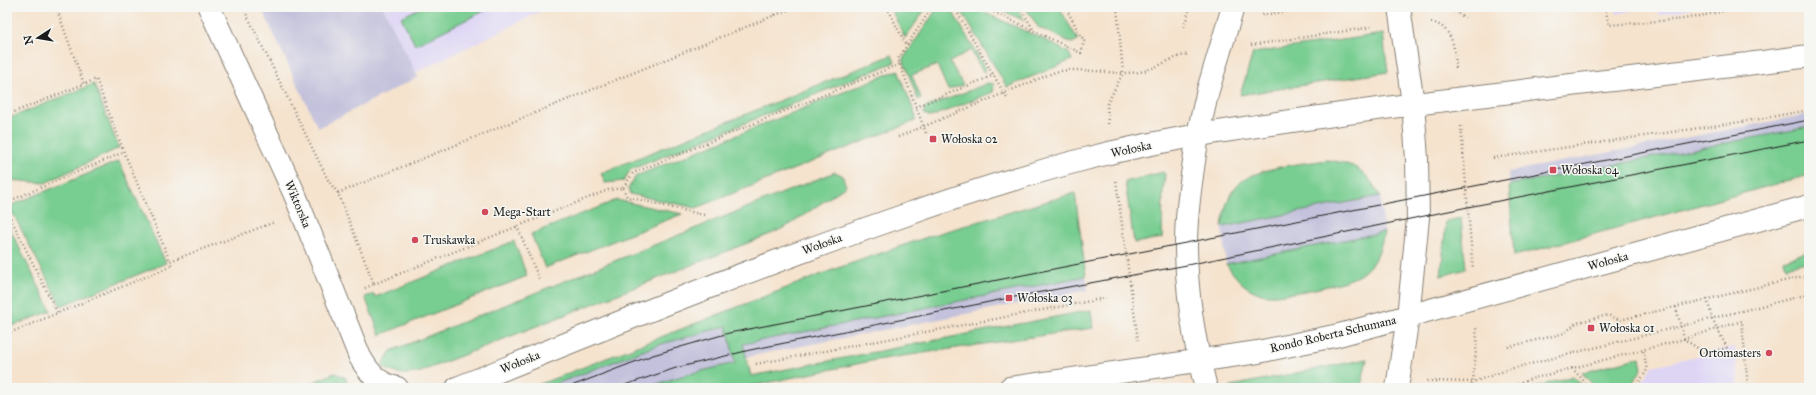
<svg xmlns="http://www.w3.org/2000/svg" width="1816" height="395" font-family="'IM FELL Great Primer',serif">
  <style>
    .built { fill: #ded5f5 }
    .industrial { fill: #c3c1db }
    .green { fill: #78cd91; stroke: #4a7456 }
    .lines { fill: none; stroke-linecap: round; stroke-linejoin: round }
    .minor-casing { stroke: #888075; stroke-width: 24 }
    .tertiary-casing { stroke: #888075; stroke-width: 24 }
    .secondary-casing { stroke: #888075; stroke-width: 24 }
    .path { stroke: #888075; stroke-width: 2.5; stroke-dasharray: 1 3; stroke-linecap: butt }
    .minor { stroke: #fff; stroke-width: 22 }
    .tertiary { stroke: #fff; stroke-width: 22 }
    .secondary { stroke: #fff; stroke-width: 22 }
    .tram { stroke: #1c1c1c; stroke-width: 1 }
    .poi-dot { fill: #d1495b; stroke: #f6f6f2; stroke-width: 1.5 }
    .labels { text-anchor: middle; stroke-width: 3; stroke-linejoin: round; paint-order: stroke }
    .poi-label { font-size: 12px; fill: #1c1c1c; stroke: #f6f6f2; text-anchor: start }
    .street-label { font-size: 12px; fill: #1c1c1c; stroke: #f6f6f2 }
  </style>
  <rect width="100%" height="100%" fill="#f6f6f2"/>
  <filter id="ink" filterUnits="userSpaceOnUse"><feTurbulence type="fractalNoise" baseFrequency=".025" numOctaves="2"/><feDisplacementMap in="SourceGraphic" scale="8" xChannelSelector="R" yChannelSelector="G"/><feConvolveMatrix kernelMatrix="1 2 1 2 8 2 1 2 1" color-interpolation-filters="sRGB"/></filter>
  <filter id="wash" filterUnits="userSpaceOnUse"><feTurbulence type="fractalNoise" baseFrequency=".012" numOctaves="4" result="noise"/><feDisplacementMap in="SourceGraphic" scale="16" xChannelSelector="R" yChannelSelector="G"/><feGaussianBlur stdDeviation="0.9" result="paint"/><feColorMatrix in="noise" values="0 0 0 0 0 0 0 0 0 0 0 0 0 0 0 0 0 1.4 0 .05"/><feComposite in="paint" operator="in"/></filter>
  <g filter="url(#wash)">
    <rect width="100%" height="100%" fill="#f5e3ce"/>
    <g class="built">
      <polygon points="383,7 550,7 415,73"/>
      <polygon points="1615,7 1646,7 1617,14"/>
      <polygon points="1657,7 1695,7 1659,15"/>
      <polygon points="1735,347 1739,388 1636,388 1653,366"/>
    </g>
    <g class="industrial">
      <polygon points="261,7 383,7 418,77 318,128"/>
      <polygon points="1809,114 1809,127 1509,185 1508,172"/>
      <polygon points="1380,196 1384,232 1226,264 1222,227"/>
      <polygon points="1086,276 1088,290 746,357 743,344"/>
      <polygon points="728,326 735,363 685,375 645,388 545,388 658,345"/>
    </g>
    <g class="green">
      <polygon points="422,7 492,7 415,45 401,17"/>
      <polygon points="890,7 927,7 905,38"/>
      <polygon points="938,7 950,7 986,70 983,72 971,50 950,62 963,85 948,90 937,65 912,75 921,98 918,100 903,59"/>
      <polygon points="959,7 972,7 1045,40 1069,53 1072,60 1007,87"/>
      <polygon points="994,7 1016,7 1025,21"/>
      <polygon points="1025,7 1059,7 1078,40 1072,43 1038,27"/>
      <polygon points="1383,34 1388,72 1240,95 1253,53"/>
      <polygon points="892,55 895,62 630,170 624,181 605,183 601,173"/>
      <polygon points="898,70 916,117 915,121 696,208 630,194 628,189 636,176"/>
      <polygon points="988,83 994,84 993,92 931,117 924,114 925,108"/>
      <polygon points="94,84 119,148 45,183 7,180 7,119"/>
      <polygon points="1809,127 1809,175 1514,256 1509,185"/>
      <path d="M 1327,160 C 1357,164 1365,170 1380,196 L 1222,227 C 1224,213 1226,201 1234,189 C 1250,167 1301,164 1327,160 Z"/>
      <polygon points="119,161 166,263 61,306 9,206"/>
      <path d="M 835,172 L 842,175 L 846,186 L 791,224 L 773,233 L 420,372 C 404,376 394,374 381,366 L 391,351 Z"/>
      <polygon points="1163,172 1165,174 1163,191 1162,238 1134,243 1125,182"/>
      <polygon points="1075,193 1086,276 743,344 751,376 1091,310 1093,328 876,360 742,388 645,388 685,375 735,363 727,326 658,345 545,388 530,388 835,269 933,235"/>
      <polygon points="617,200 682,214 545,268 531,234"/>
      <polygon points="1461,218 1466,269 1441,276 1446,221"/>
      <polygon points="7,223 51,311 7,328"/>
      <path d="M 1384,232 C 1381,249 1376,263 1361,274 C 1347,284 1287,296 1269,295 C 1264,295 1258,293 1254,291 C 1242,286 1234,275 1226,264 Z"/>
      <polygon points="514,241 527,276 380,335 365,297 374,294 375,297"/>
      <polygon points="1809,251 1809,261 1786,267 1784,260"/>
      <polygon points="1640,357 1642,369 1629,388 1596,388 1582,373"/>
      <polygon points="1367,359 1361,387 1356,388 1231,388 1231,386"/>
      <polygon points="335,373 346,378 347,388 299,388"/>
      <polygon points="1573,376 1585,388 1532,388"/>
    </g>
  </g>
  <g filter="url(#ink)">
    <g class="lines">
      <defs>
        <path id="minor" d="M 209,7 L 295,195 L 360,357 C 369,373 377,383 397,388"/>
        <g id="tertiary">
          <polyline points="1399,7 1413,103"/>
          <polyline points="1198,134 1208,90 1233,7"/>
        </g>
        <g id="secondary">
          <path d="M 1198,134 C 1193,170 1186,207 1186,243 C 1186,292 1194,341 1206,388"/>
          <path d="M 457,388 C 603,329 748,269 897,218 C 959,196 1021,176 1085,159 C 1162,139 1241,128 1320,117 C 1483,93 1646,78 1809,56"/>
          <polyline points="1010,388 1258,352 1339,335 1809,206"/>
          <polyline points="1397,388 1408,317 1418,218 1417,159 1413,103"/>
        </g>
      </defs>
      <use href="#minor" class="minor-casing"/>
      <use href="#tertiary" class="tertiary-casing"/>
      <use href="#secondary" class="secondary-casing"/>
      <g class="path">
        <polyline points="56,7 84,84 96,79 124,152 170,261 275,222"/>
        <polyline points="243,7 329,182 338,193 374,284 363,289"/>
        <polyline points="887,7 906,45"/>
        <polyline points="954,7 1008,100"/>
        <polyline points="983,7 1081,53 1084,41 1065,7"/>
        <polyline points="1020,7 1033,29"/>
        <polyline points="1448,7 1465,18"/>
        <polyline points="1605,7 1609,25 1684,19 1745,7"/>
        <polyline points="775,15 777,7"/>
        <polyline points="1262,15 1320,7"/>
        <path d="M 1431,22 C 1454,27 1455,50 1456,69"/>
        <polyline points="1184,27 1190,7"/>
        <polyline points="1251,45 1373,27"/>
        <polyline points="916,107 994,75"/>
        <polyline points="7,115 84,84"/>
        <polyline points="1108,124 1107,104 1123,73 1117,7"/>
        <polyline points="1461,126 1473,269"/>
        <polyline points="926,133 898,59 932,7"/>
        <path d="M 898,137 L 1055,72 C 1083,66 1111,76 1139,72 C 1157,69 1171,57 1189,54"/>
        <polyline points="1493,158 1754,120 1809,110"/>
        <polyline points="1116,181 1138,340"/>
        <polyline points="623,188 627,197 704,215"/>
        <polyline points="338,193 795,7"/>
        <polyline points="7,202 124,152"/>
        <polyline points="7,211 58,314"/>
        <polyline points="517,226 540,281"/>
        <polyline points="374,284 608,190 623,188 633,173 900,64"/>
        <polyline points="1707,299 1712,318 1730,354"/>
        <polyline points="1676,307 1684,339 1705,353 1727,348"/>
        <polyline points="7,334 172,266 170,261"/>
        <polyline points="1508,347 1565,333 1576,323 1608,315 1620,320 1809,275"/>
        <polyline points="756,364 1106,298"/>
        <polyline points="1572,368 1590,388"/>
        <polyline points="1427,381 1473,382 1510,369 1809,294"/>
        <polyline points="1510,387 1531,379 1684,339 1742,321 1748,388"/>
        <polyline points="1469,388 1473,382 1477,341 1476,328"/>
        <polyline points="1635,388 1647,370 1643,349"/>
      </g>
      <use href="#minor" class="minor"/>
      <use href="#tertiary" class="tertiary"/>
      <use href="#secondary" class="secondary"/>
      <g class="tram">
        <polyline points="566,388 653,355 729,333 1809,120"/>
        <polyline points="616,388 676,368 750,350 1009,298 1187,265 1468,207 1809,140"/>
      </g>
    </g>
  </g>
  <g class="poi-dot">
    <rect x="929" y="135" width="8" height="8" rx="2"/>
    <rect x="1549" y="166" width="8" height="8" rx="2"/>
    <circle cx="485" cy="212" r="4"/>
    <circle cx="415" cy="240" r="4"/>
    <rect x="1005" y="294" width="8" height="8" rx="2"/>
    <rect x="1587" y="324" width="8" height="8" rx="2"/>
    <circle cx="1769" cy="353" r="4"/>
  </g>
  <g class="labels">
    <g class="poi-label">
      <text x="941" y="143">Wołoska 02</text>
      <text x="1561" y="174">Wołoska 04</text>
      <text x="493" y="216">Mega-Start</text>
      <text x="423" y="244">Truskawka</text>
      <text x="1017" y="302">Wołoska 03</text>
      <text x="1599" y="332">Wołoska 01</text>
      <text x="1761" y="357" text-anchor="end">Ortomasters</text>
    </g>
    <g class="street-label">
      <text transform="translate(1131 149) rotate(-12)" y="4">Wołoska</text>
      <text transform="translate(298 204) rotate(67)" y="4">Wiktorska</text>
      <text transform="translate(822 244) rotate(-20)" y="4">Wołoska</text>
      <text transform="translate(1608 261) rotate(-15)" y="4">Wołoska</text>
      <text transform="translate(1333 334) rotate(-13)" y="4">Rondo Roberta Schumana</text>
      <text transform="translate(520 362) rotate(-22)" y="4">Wołoska</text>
    </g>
  </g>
  <rect width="1816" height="395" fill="none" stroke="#f6f6f2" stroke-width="24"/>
  <g transform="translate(38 38) rotate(258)" stroke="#f6f6f2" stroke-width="3" paint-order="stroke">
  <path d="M0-3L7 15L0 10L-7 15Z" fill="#1c1c1c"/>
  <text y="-6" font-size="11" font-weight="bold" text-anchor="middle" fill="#1c1c1c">N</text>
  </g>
</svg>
